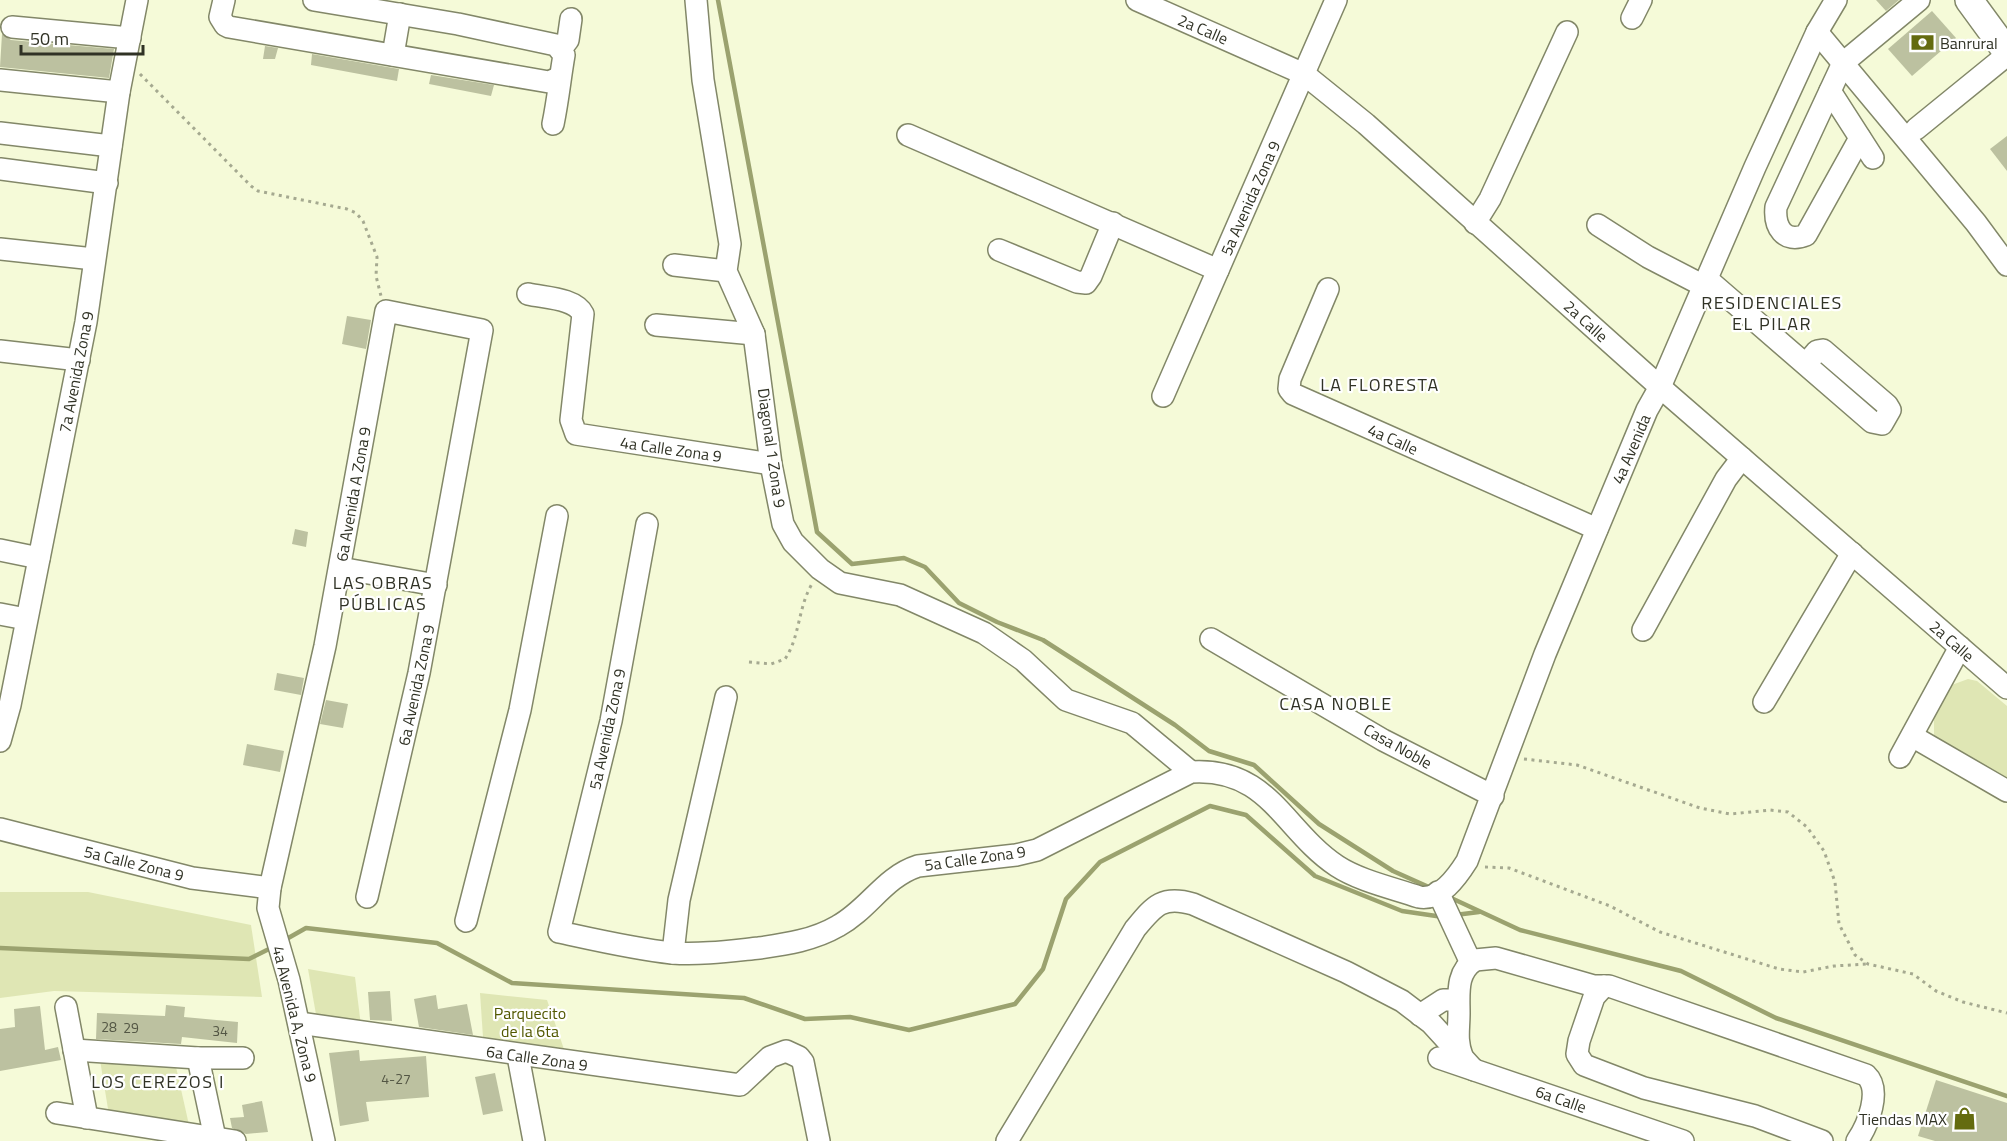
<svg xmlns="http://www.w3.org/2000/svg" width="2007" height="1141" font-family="'Titillium Web',sans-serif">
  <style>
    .green { fill: #dfe6b4 }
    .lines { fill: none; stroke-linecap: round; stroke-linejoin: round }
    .stream { stroke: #9ba26f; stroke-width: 4.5 }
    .building { fill: #bcc1a0 }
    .minor-casing { stroke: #828768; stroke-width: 24 }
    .major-casing { stroke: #828768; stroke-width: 30 }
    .path { stroke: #a5a990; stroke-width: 3; stroke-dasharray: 3 4.5; stroke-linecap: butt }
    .minor { stroke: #fff; stroke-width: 21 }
    .major { stroke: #fff; stroke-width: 27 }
    .labels { text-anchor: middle; stroke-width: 4.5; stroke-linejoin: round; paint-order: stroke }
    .number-label { font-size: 14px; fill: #535644 }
    .street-label { font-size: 16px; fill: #303225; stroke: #fff }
    .poi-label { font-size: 16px; fill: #303225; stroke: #fff; text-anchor: start }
    .park-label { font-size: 16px; fill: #525800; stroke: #fff }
    .neighbourhood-label { font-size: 18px; letter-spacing: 1.5px; fill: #303225; stroke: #fff }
  </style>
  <rect width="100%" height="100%" fill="#f5fad8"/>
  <g class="green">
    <polygon points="1968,679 1977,681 2007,706 2007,782 1934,737 1934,715 1949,686"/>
    <polygon points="0,892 88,892 251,925 262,997 54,991 0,998"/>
    <polygon points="308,969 355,977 361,1026 317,1020"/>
    <polygon points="480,993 547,1000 566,1055 483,1037"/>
    <polygon points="100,1060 176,1067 189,1125 109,1115"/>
  </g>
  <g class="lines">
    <g class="stream">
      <polyline points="718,0 817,532 852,564 904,558 925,567 959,603 997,622 1043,640 1175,725 1209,751 1254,765 1319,824 1393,871 1431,888"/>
      <polyline points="1449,897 1520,930 1681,971 1776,1018 2007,1096"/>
      <polyline points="1455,915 1479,912"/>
      <polyline points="283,941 306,928 437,943 512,983 744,998 805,1019 850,1017 909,1030 1015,1004 1043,969 1066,899 1100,862 1210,806 1246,815 1315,876 1402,911 1443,917"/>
      <polyline points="0,948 249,959 273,947"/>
    </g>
  </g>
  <g class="building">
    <polygon points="1876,0 1899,0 1886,11"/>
    <polygon points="1932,11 1956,38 1912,76 1888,49"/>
    <polygon points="2,34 11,40 114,49 109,78 0,67"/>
    <polygon points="265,46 278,48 275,59 263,59"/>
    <polygon points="312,54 399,69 397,81 311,65"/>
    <polygon points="431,75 494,85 491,96 429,84"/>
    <polygon points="2007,136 2007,171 1990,149"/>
    <polygon points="347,316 371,320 366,349 342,344"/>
    <polygon points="295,529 308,532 306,547 292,544"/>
    <polygon points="277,673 304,678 301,695 274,690"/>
    <polygon points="326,700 348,704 343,728 320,724"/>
    <polygon points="247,744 284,751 280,772 243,765"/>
    <polygon points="390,991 392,1021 370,1020 368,992"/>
    <polygon points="436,995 438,1009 467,1004 473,1035 419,1027 414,999"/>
    <polygon points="166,1005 185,1007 184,1017 238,1022 237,1043 182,1037 181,1044 96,1039 97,1013 165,1016"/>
    <polygon points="40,1006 45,1050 58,1047 61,1060 0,1071 0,1029 15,1027 14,1009"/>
    <polygon points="359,1050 360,1061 426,1056 429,1097 366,1102 369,1121 340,1126 329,1053"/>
    <polygon points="495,1073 503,1111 483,1115 475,1077"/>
    <polygon points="1936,1080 2007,1103 2007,1141 1935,1141 1918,1136"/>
    <polygon points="262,1101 268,1132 246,1134 232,1128 230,1118 244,1117 242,1105"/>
  </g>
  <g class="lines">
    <defs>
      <g id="minor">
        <polyline points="224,0 220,17 225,25 229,27 549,82 558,78"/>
        <path d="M 314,0 L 458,24 L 556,45 L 564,55 C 560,78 558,100 553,124"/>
        <polyline points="696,0 703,80 730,244 726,271 754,334 771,464 783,524 793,542 820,569 840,583 900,595 984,633 1023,660 1066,700 1132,723 1191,772"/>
        <polyline points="1137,0 1304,74 1366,124 1660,387 2007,688"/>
        <polyline points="1632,18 1641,0"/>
        <polyline points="12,27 130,38"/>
        <polyline points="1817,32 1976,223 2007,265"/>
        <polyline points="561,49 568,40 571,19"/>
        <polyline points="393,55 400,14"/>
        <polyline points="0,80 119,92"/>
        <polyline points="1830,91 1873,158"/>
        <polyline points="1916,129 2007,55"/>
        <polyline points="0,133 111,146"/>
        <polyline points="908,135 1218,270"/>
        <path d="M 1860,138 L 1806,235 C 1784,244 1774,227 1776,207 L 1843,63 L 1919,0"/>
        <polyline points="0,169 107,183"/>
        <polyline points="1475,223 1490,199 1567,32"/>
        <polyline points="1598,225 1648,257 1704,286"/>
        <polyline points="0,249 94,259"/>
        <polyline points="999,250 1077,282 1086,283 1091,276 1113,223"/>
        <polyline points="674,265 726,271"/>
        <polyline points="1707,279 1872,422 1882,424 1890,410 1887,405 1823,350 1817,351 1806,364"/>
        <polyline points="1328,289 1290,379 1289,389 1293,394 1597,529"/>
        <path d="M 528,294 C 545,298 575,298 583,314 L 571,420 L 576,434 L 771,464"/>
        <polyline points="656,325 754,334"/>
        <polyline points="0,351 79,360"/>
        <polyline points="1163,396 1336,0"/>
        <path d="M 647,524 L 611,721 L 559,932 C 596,940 634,949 672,953 C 701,955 730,951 759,948 C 787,944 814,940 838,926 C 869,909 884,877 918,866 L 1016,855 L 1037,850 L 1191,772 C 1269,767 1283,830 1337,866 C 1360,881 1393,888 1419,897 C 1440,901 1457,877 1467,861 L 1545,654 L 1647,410 L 1660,387 L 1755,167 L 1817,32 L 1836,0"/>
        <polyline points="0,550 39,558"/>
        <polyline points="340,568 436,585"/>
        <polyline points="0,614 26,619"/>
        <polyline points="1643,630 1726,479 1742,458"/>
        <polyline points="1211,639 1383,740 1493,796"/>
        <polyline points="1764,702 1852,553"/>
        <polyline points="1912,736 2007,791"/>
        <polyline points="0,741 10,705 86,322 119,92 137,0"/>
        <polyline points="1900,757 1960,647"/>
        <polyline points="0,829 192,878 270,888"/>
        <polyline points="1438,892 1471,963"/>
        <polyline points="466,921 520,710 557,516"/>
        <polyline points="673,953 679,900 726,697"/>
        <polyline points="1604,986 1594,997 1579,1041 1577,1054 1584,1065 1644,1088 1755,1116 1822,1141"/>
        <polyline points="66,1007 87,1118"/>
        <polyline points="1420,1015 1443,1000 1458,1000"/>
        <polyline points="299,1023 740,1085 770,1057 786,1051 799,1057 803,1062 819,1141"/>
        <polyline points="74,1050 198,1058 243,1058"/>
        <polyline points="518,1056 534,1141"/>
        <path d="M 1462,1056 C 1456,1040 1459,1029 1459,1013 C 1459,993 1456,972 1475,960 L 1496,958 L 1594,986 L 1609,986 L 1866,1075 C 1882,1090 1868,1125 1857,1141"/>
        <polyline points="198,1058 215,1138"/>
        <polyline points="1439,1058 1683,1141"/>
        <polyline points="57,1113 235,1141"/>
        <polyline points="324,1141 289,980 268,908 270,888 325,646 386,311 482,330 419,673 367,897"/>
        <path d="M 1007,1141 L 1135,929 C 1154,906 1162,895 1193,904 L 1346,972 L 1402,1001 L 1431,1023 L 1474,1070"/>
      </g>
      <polyline id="major" points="1969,0 2007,52"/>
    </defs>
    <use href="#minor" class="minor-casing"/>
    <use href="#major" class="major-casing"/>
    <g class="path">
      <polyline points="140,74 251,186 258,191 347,209 356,213 363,221 377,257 376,276 381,296"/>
      <path d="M 749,662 L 771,664 L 785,659 C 800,637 798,607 812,584"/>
      <polyline points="1524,759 1577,765 1700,808 1730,814 1770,810 1788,812 1807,827 1824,851 1835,882 1839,924 1855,955 1868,964 1913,974 1936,991 1963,1002 2007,1013"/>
      <polyline points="1485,867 1509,868 1610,906 1660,932 1779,969 1803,972 1834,966 1867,964"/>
    </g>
    <use href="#minor" class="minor"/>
    <use href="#major" class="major"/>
  </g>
  <defs>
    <symbol id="bank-bare" viewBox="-9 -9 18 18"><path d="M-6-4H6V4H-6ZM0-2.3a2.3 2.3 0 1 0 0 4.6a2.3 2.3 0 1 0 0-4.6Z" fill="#646b0f" stroke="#fff" stroke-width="2.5" paint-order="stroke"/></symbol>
    <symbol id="shop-bare" viewBox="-9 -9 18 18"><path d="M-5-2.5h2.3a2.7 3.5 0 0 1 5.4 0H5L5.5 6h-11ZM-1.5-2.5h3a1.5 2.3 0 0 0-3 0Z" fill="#646b0f" stroke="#fff" stroke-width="2.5" paint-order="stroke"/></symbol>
  </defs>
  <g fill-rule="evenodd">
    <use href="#bank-bare" x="1906" y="26" width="33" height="33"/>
    <use href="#shop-bare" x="1948" y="1102" width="33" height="33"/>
  </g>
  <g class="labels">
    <g class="number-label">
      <text x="109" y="1032">28</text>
      <text x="131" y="1033">29</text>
      <text x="220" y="1036">34</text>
      <text x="396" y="1084">4-27</text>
    </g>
    <g class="street-label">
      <text transform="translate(1203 29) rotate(23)" y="6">2a Calle</text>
      <text transform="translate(1250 198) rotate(-66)" y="6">5a Avenida Zona 9</text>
      <text transform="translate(1586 321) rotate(42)" y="6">2a Calle</text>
      <text transform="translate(76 372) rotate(-79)" y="6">7a Avenida Zona 9</text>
      <text transform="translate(1393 439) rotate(24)" y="6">4a Calle</text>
      <text transform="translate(772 448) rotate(82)" y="6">Diagonal 1 Zona 9</text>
      <text transform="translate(671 449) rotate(8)" y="6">4a Calle Zona 9</text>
      <text transform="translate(1631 449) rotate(-67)" y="6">4a Avenida</text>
      <text transform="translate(353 494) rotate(-80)" y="6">6a Avenida A Zona 9</text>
      <text transform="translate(1952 641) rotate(41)" y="6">2a Calle</text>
      <text transform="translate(416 685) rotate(-78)" y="6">6a Avenida Zona 9</text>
      <text transform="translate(607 729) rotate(-78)" y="6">5a Avenida Zona 9</text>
      <text transform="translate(1398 746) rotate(29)" y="6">Casa Noble</text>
      <text transform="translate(975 858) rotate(-8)" y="6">5a Calle Zona 9</text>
      <text transform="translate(134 863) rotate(14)" y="6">5a Calle Zona 9</text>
      <text transform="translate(295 1014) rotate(76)" y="6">4a Avenida A, Zona 9</text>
      <text transform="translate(537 1058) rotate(8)" y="6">6a Calle Zona 9</text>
      <text transform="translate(1561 1099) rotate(19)" y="6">6a Calle</text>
    </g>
    <g class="poi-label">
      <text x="1940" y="49">Banrural</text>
      <text x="1947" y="1125" text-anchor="end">Tiendas MAX</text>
    </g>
    <g class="park-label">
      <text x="530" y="1019">Parquecito<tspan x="530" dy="18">de la 6ta</tspan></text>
    </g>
    <g class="neighbourhood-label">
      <text x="1772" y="309">RESIDENCIALES<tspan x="1772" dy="21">EL PILAR</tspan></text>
      <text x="1380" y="391">LA FLORESTA</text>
      <text x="383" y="589">LAS OBRAS<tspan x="383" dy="21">PÚBLICAS</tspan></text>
      <text x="1336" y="710">CASA NOBLE</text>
      <text x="158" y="1088">LOS CEREZOS I</text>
    </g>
  </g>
  <path d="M21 45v9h122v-9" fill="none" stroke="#303225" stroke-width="3"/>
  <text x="30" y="45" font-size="18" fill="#303225" stroke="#ffffff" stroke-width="4.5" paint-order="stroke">50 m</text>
</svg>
